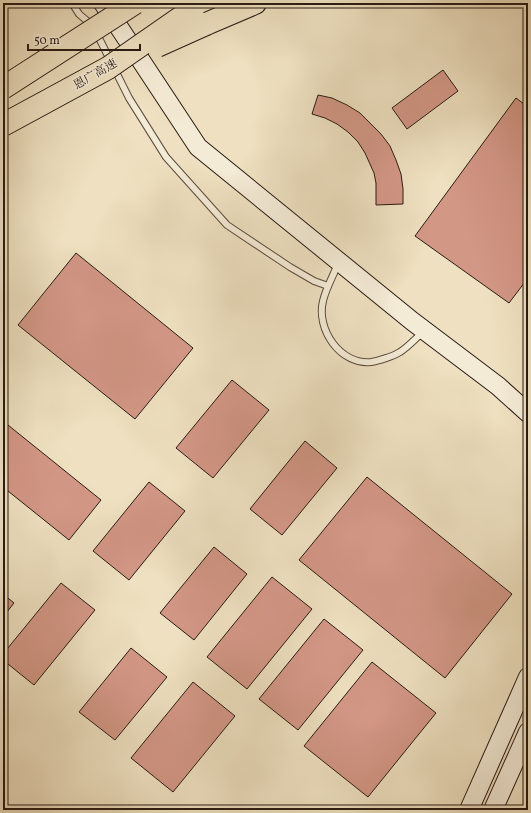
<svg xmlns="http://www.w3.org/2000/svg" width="531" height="813" font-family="Vollkorn,'Noto Serif SC',serif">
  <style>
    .building { fill: #d39786; stroke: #291b13 }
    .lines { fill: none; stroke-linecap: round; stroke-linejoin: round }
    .lane-casing { stroke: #5a4c3e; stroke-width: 8 }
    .secondary-casing { stroke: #291b13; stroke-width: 20 }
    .highway-casing { stroke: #291b13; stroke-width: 24 }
    .lane { stroke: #f4ebd6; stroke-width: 6 }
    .secondary { stroke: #f4ebd6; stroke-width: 18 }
    .highway { stroke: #eee0c0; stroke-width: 22 }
    .highway-bridge-casing { stroke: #291b13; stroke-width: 24; stroke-linecap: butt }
    .highway-bridge { stroke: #eee0c0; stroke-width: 22 }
    .labels { text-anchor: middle; stroke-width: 3; stroke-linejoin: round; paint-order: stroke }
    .street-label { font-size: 12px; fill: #291b13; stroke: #f4ebd6 }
  </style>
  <rect width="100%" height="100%" fill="#eee0c0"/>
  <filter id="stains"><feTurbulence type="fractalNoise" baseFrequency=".005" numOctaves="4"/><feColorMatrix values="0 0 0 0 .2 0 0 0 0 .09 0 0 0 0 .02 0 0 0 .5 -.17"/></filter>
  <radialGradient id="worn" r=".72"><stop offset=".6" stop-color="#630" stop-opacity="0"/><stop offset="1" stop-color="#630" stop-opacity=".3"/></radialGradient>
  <g class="building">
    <polygon points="443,70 458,91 407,129 392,108"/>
    <polygon points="318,95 332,98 347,105 360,113 381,134 390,146 396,160 401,174 403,189 403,204 376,205 376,183 374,173 365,153 358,142 348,132 337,124 325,118 312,114"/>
    <polygon points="516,98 528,107 528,278 509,303 415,236"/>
    <polygon points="76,253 193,348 135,419 18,325"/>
    <polygon points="232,380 269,410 213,478 176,448"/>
    <polygon points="3,421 101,500 69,540 3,487"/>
    <polygon points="305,441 337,468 282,535 250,509"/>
    <polygon points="367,477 512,594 445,678 299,560"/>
    <polygon points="149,482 185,511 129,580 93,551"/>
    <polygon points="214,547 247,574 194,640 160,613"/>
    <polygon points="272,577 312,609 247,689 207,657"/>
    <polygon points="61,583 95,610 34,685 3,660 3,654"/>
    <polygon points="3,594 14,603 3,617"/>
    <polygon points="324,619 363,650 298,730 259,699"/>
    <polygon points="131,648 167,677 115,740 79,712"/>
    <polygon points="372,662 436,713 368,797 304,746"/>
    <polygon points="193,682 235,716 173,792 131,758"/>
  </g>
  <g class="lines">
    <defs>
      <g id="lane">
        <polyline points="72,3 79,14 93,26 129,98 166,157 227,225 290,267 314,281 328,286"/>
        <path d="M 338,264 C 333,276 326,288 323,301 C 316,329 340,365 371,362 C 378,361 394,356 400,352 C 408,347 416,338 423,332"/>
      </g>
      <g id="secondary">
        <polyline points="103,3 198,147 412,321 498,386 528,413"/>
        <polyline points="469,810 528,677"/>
        <polyline points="493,810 528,732"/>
      </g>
      <polyline id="highway" points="206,24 255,3"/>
    </defs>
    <use href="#lane" class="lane-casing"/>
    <use href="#secondary" class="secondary-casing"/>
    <use href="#highway" class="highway-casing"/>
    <use href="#lane" class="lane"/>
    <use href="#secondary" class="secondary"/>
    <use href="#highway" class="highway"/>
    <defs>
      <g id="highway-bridge">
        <polyline points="157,46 206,24"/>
        <polyline points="3,88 135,3"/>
        <polyline points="3,125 108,68 193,9"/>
      </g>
    </defs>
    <use href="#highway-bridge" class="highway-bridge-casing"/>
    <use href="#highway-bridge" class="highway-bridge"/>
  </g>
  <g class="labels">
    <g class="street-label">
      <text transform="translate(95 74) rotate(-30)" y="4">恩广高速</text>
    </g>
  </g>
  <rect width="531" height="813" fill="none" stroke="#eee0c0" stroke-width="16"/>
  <rect x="4" y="4" width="523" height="805" fill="none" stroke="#291b13" stroke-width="2"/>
  <rect x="8" y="8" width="515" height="797" fill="none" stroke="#291b13"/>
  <path d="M28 44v6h112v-6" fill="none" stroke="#291b13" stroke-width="2"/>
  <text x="34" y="44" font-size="12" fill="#291b13" stroke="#f4ebd6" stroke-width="3" paint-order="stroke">50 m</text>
  <rect width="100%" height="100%" filter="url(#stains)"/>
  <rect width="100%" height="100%" fill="url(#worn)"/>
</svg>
